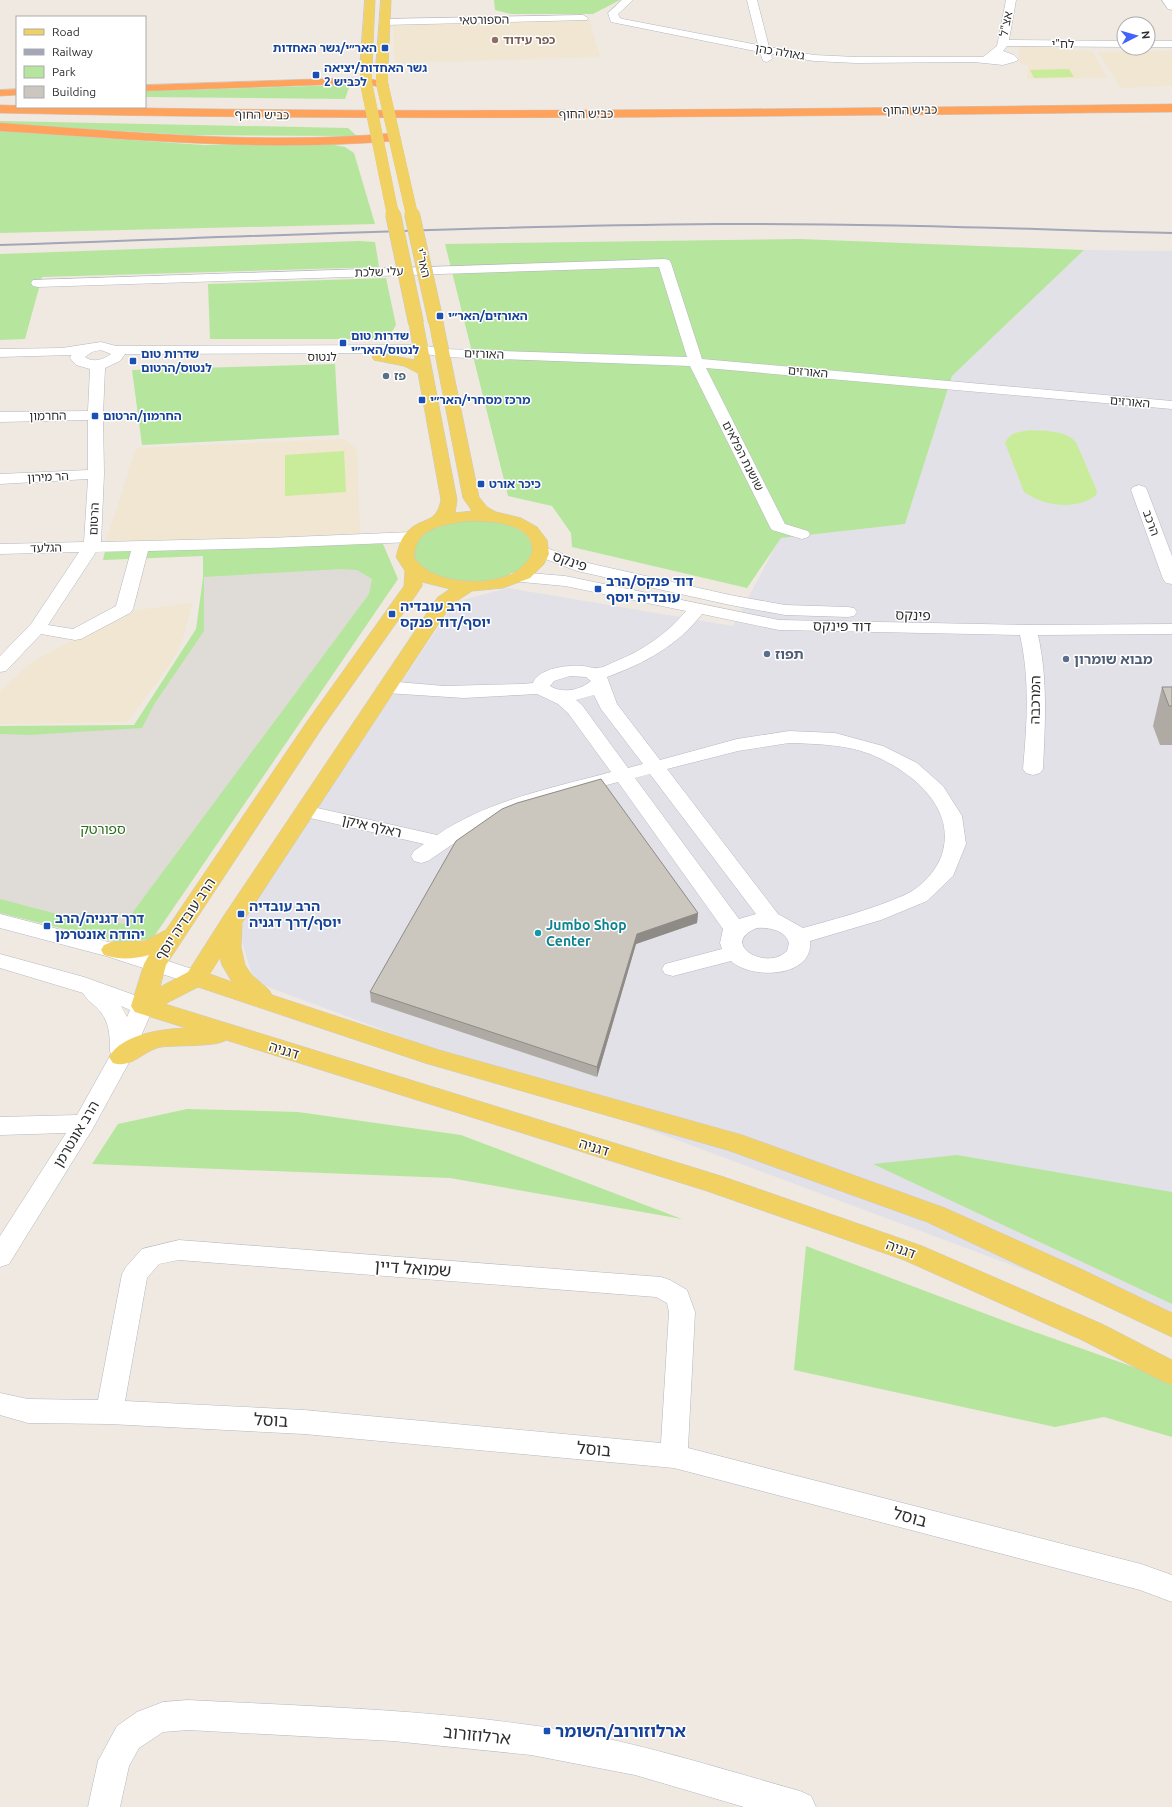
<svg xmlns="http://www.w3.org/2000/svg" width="1172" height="1807" font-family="Ubuntu,'Noto Sans Hebrew',sans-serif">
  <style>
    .industrial { fill: #e3e1e8 }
    .education { fill: #f0e6d1 }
    .green { fill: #b6e59e }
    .pitch { fill: #c9ec9a }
    .plaza { fill: #dfdcd8 }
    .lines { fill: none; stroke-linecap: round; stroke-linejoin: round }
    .minor-casing { stroke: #b4b7c1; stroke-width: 1 }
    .major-casing { stroke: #c9c9c9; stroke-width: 1 }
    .highway-casing { stroke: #c9c9c9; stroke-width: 1 }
    .minor { fill: #fff; fill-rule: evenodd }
    .major { fill: #f2d163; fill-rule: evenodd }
    .highway { fill: #ffa35c; fill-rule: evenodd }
    .rail { stroke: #a3a6b8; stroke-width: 2 }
    .major-bridge-far1-casing { stroke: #c9c9c9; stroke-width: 12; stroke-linecap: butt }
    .major-bridge-casing { stroke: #c9c9c9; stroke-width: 16; stroke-linecap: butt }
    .major-bridge-far1 { stroke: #f2d163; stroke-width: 12 }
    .major-bridge { stroke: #f2d163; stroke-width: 15 }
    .wall { fill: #afaba4 }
    .shaded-wall { fill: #8e8b86 }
    .building { fill: #cbc7bf; stroke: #8e8b86 }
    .education-dot { fill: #8d6e63; stroke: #fff; stroke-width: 1.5 }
    .transit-dot { fill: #1a4fb4; stroke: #fff; stroke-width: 1.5 }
    .service-dot { fill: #5c6f8a; stroke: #fff; stroke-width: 1.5 }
    .culture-dot { fill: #0f9aa8; stroke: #fff; stroke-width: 1.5 }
    .labels { text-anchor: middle; stroke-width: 3; stroke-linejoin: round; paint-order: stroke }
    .far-street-label { font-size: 12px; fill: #2e2e2e; stroke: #fff }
    .far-education-label { font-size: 12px; font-weight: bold; fill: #785e54; stroke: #fff; text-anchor: start }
    .far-transit-label { font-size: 12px; font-weight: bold; fill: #164399; stroke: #fff; text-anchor: start }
    .far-service-label { font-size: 12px; font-weight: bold; fill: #4e5e75; stroke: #fff; text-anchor: start }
    .street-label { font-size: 14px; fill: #2e2e2e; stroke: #fff }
    .transit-label { font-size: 14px; font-weight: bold; fill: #164399; stroke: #fff; text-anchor: start }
    .service-label { font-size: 14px; font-weight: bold; fill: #4e5e75; stroke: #fff; text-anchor: start }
    .park-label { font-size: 14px; fill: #2c6e1b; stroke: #fff }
    .culture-label { font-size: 14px; font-weight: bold; fill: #0d838f; stroke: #fff; text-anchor: start }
    .near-street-label { font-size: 17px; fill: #2e2e2e; stroke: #fff }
    .near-transit-label { font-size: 17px; font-weight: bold; fill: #164399; stroke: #fff; text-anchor: start }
  </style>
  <rect width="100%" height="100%" fill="#efe9e1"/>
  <polygon class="industrial" points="1084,250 1172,251 1172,1325 263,985 251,972 242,941 241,927 259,895 455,602 508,588 733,626 780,538 905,524 952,376"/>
  <g class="education">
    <polygon points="589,19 600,57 395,63 393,24"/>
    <polygon points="1019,47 1049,47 1063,50 1092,51 1107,78 1027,79 1028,65 1019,63"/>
    <polygon points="1172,51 1172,86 1121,88 1098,52"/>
    <polygon points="344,439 357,449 360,536 174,543 106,541 136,448"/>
    <polygon points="192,603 182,642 170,664 127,722 0,724 0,692 32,662 129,611"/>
  </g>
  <g class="green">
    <polygon points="494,0 620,0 593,14 511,14 495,10"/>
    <polygon points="350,85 345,99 145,97 145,91"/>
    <polygon points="0,121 348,128 357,136 186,135 0,124"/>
    <polygon points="0,131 204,145 329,144 345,147 354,153 375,224 0,233"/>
    <polygon points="800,239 1084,250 952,376 905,524 781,538 747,588 572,547 571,533 552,506 508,496 445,244"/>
    <polygon points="359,241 375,242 379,267 42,277 25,339 0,340 0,254"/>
    <polygon points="386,278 396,325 390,335 370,339 210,339 208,284"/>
    <polygon points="335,364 339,435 142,445 132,370"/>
    <path d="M 477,519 L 509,524 L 526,534 L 533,547 C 533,551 532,556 530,559 C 513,588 440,588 418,566 C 413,561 412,555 413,549 C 418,523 456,521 477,519 Z"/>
    <polygon points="383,544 398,579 153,938 124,944 0,913 0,726 134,725 196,629 203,578 203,556 103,560 106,547"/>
    <polygon points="187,1109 298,1112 461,1135 682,1219 450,1178 92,1164 118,1124"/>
    <polygon points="957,1155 1172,1192 1172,1304 873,1164"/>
    <polygon points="806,1246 1018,1326 1142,1370 1172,1385 1172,1437 1104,1417 1055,1427 794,1370"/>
  </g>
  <g class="pitch">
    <polygon points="1069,69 1074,77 1034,78 1030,70"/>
    <path d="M 1030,430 C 1045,431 1065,430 1076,442 L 1097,491 L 1096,495 C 1077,511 1043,506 1024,492 L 1005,443 C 1010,432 1019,432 1030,430 Z"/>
    <polygon points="344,451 346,492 285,496 285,455"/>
  </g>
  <polygon class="plaza" points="341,569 357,570 372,579 369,594 124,924 61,915 0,899 0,734 30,735 142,728 155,703 204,631 204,577"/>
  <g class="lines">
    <defs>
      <g id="minor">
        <polygon points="622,0 633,0 618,14 620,18 623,19 758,45 747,0 757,0 769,47 814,55 856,57 983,57 997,46 1006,0 1016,0 1009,40 1124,41 1124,47 1007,46 1003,51 1014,55 1018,59 1017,61 1003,65 974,62 856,63 814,61 771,54 772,59 767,62 763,61 760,52 611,22 608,13"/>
        <polygon points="1162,0 1172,0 1172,10 1168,9"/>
        <polygon points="583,15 588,18 587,20 384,25 379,22 384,19"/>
        <rect x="1148" y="41" width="24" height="6"/>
        <path d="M 664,259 L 669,260 L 671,263 L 702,359 L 1172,401 L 1172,409 L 706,368 L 785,524 L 808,531 L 810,534 L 808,537 L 802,539 L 772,530 L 770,527 L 690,366 L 443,357 L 421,353 L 125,354 L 120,361 L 105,368 L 103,415 L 104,474 L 101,542 L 268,538 L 412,532 L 418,533 L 420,537 L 418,541 L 412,542 L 268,548 L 148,551 L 133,609 L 130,613 L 81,639 L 75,640 L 41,634 L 6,671 L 0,672 L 0,656 L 31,624 L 79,552 L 0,554 L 0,544 L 84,542 L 88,479 L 0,484 L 0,474 L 88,470 L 88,420 L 0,422 L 0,412 L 88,411 L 90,369 L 76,365 L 70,358 L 71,355 L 0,357 L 0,349 L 62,348 L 101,342 L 116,346 L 421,345 L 443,349 L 687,357 L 659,267 L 38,287 L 33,286 L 31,283 L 33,280 ZM 101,350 L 111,354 C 103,360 93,363 85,357 L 92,352 ZM 131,551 L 116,606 L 73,629 L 48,625 L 96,552 Z"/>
        <polygon points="1139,485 1145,487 1147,490 1172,556 1172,584 1166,583 1163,579 1131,490 1133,487"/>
        <polygon points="541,546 588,563 730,595 785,605 848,607 854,608 857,612 854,616 848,617 785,615 730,605 577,571 535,555 533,551 535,547"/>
        <path d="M 517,572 L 565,576 L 779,620 L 1028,625 L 1172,624 L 1172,634 L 1038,635 C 1048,680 1045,724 1043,769 L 1040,773 L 1033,775 L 1026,773 L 1023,769 C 1027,724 1030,680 1020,635 L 779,630 L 702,614 C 677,646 645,663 607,677 L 617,704 L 660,760 L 737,739 L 789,731 L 835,733 L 883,746 L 917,763 L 943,786 L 962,816 L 966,844 L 953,876 L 927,901 L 881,920 L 810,941 C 814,978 751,980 731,961 L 673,976 L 665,974 L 662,969 L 665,964 L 722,949 L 720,943 L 723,929 L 618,782 L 529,806 L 478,827 L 428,861 L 421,863 L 414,861 L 411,856 L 414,851 L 424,844 L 297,815 L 294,811 L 297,807 L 304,805 L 437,835 C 489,800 552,788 611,772 L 568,713 L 558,704 L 537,694 L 464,698 L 386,693 L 380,691 L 377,687 L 380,683 L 386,681 L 444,686 L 522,684 L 533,683 C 539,668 567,665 582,666 C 587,666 593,669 597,668 C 603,668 609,664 614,662 C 642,651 667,634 686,611 L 565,586 L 511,581 L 508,577 L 511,573 ZM 570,676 L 586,677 L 591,681 C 581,690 562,694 550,686 L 554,681 ZM 594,695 L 601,709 L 643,764 L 628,768 L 582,705 L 576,700 ZM 789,743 C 816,744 844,744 870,754 C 910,770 959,808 941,857 C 936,870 924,884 912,891 C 906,895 897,898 890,901 C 862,912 832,920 803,928 L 778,914 L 667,769 L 738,751 ZM 650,774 L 756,914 L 739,919 L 635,778 ZM 757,928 C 768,927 785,930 789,943 L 787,951 C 766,972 718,943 757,928 Z"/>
        <polygon points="0,914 120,945 204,973 207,978 204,983 196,985 106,956 0,928"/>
        <path d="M 0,954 L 84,977 L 151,1001 L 154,1006 L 132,1057 L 92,1130 L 9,1264 L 0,1267 L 0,1236 L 66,1133 L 0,1135 L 0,1117 L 77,1115 L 111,1054 L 110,1051 C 110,1033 109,1019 96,1007 C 91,1002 86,999 83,993 L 0,968 ZM 121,1006 L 130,1010 L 127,1017 Z"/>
        <path d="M 179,1240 L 661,1277 L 670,1280 L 687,1290 L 695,1312 L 688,1448 L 1141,1564 L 1172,1575 L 1172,1602 L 1140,1590 L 674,1468 L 304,1434 L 109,1424 L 28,1423 L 0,1415 L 0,1393 L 28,1399 L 98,1400 L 122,1274 L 126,1267 L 142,1249 ZM 179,1260 L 656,1297 L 667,1303 L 669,1312 L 661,1443 L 304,1410 L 125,1401 L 147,1278 L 159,1264 Z"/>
        <path d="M 188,1700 C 302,1706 417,1709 530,1725 C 622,1737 711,1766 800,1791 L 811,1796 L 816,1807 L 744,1807 L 635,1775 L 531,1755 L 393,1741 L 188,1730 L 163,1732 L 139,1748 L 129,1766 L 120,1807 L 88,1807 L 98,1761 L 117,1726 L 137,1712 L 163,1702 Z"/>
      </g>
      <g id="major">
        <polygon points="365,0 375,0 372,68 366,71 360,68"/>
        <polygon points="381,0 391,0 388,68 382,71 376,68"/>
        <path d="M 436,318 L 441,319 L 443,322 L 479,497 L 487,507 L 496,512 L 521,518 L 537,527 L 547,540 L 549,554 L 544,564 L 530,578 L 503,588 L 472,591 L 451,605 L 242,923 L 241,947 L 245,965 L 251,974 L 269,990 L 272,995 L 439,1050 L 742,1135 L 945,1208 L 1081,1269 L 1172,1313 L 1172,1337 L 927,1222 L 727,1150 L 425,1063 L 198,987 L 165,1004 L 724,1177 L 922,1246 L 1102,1324 L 1172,1360 L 1172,1385 L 1162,1381 L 1082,1340 L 904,1260 L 707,1191 L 226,1040 C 218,1047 175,1045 161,1047 C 142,1051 132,1069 113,1063 L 109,1057 C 122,1034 162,1029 186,1028 L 135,1012 L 131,1006 L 144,964 L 149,955 C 134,959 119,960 104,955 L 101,950 L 104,945 L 112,942 L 144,941 L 166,930 L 306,723 L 404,586 L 405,571 L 396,557 C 399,547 400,539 408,531 C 423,516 436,525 441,500 L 418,373 L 404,366 L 374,360 L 372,357 L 374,354 L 379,353 L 415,360 L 409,323 L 411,320 L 416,319 L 421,320 L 423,323 L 457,500 L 455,513 L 472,511 L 463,498 L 429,322 L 431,319 ZM 469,521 C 488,521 529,522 532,547 C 533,557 525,564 518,570 C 492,588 431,585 414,557 C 415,552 415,546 418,542 C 425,526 454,523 469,521 ZM 422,582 L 450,589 L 438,597 L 435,601 L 223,917 L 188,972 L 160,987 L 166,965 L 322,728 L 416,595 L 422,586 ZM 220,958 L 222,965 L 232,982 L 210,974 Z"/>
      </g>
      <g id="highway">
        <polygon points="348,78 371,79 387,83 389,85 383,88 371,85 348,84 145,91 145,85"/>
        <polygon points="17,89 17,95 0,96 0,90"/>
        <path d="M 1172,104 L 1172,112 C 781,116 391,122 0,113 L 0,105 C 389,115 782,109 1172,104 Z"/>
        <path d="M 0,123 C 131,132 263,145 394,133 L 398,134 L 400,137 L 398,140 L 394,141 C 263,152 131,139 0,131 Z"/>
      </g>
    </defs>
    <use href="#minor" class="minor-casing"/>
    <use href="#major" class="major-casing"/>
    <use href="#highway" class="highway-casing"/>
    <use href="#minor" class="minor"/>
    <use href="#major" class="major"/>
    <use href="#highway" class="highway"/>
    <path class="rail" d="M 0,245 C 239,237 479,226 718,224 C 870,223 1021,229 1172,233"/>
    <defs>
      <g id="major-bridge-far1">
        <polyline points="366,68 366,83 393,215"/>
        <polyline points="382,68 382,83 412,215"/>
      </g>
      <g id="major-bridge">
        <polyline points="393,214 416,323"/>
        <polyline points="412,214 436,322"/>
      </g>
    </defs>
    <use href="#major-bridge-far1" class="major-bridge-far1-casing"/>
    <use href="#major-bridge" class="major-bridge-casing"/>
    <use href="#major-bridge-far1" class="major-bridge-far1"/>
    <use href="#major-bridge" class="major-bridge"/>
  </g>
  <g class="wall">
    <polygon points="1162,687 1172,687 1172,745 1160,745 1153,726"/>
    <polygon points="698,913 697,923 636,944 597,1077 371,1002 370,992"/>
  </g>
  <polygon class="shaded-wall" points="698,913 697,923 636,944 597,1077 597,1067 637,934"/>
  <g class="building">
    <polygon points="1162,687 1172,687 1172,706 1169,706"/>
    <polygon points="601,779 698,913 637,934 597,1067 370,992 456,841 502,809 517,803"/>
  </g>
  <circle class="education-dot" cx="495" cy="40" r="4"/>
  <g class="transit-dot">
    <rect x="381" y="44" width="8" height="8" rx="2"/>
    <rect x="312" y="71" width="8" height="8" rx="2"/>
    <rect x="436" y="312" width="8" height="8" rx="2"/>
    <rect x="339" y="339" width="8" height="8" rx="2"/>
    <rect x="129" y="357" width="8" height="8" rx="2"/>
    <rect x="418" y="396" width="8" height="8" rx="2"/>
    <rect x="91" y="412" width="8" height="8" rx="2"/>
    <rect x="477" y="480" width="8" height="8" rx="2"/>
    <rect x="594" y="585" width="8" height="8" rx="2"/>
    <rect x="388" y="610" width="8" height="8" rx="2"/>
    <rect x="237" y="910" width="8" height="8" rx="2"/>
    <rect x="43" y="922" width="8" height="8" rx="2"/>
    <rect x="543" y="1727" width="8" height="8" rx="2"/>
  </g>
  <g class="service-dot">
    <circle cx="386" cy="376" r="4"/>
    <circle cx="767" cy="654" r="4"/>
    <circle cx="1066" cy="659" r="4"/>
  </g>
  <circle class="culture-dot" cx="538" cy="933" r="4"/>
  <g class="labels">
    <g class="far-street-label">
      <text transform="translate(484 20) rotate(-1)" y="4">הספורטאי</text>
      <text transform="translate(1006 24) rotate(-79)" y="4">אצ"ל</text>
      <text x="1063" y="48">לח"י</text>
      <text transform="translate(780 52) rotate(9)" y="4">גאולה כהן</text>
      <text transform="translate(910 110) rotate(-1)" y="4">כביש החוף</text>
      <text transform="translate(586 114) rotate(-1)" y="4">כביש החוף</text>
      <text transform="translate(262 115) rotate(1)" y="4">כביש החוף</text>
      <text transform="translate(423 263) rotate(77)" y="4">האר"י</text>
      <text transform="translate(379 272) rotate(-2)" y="4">עלי שלכת</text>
      <text transform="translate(484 354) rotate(2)" y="4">האורזים</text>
      <text x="322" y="361">לנטוס</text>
      <text transform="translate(808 372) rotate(5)" y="4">האורזים</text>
      <text transform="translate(1130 402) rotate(5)" y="4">האורזים</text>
      <text transform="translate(48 416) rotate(-1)" y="4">החרמון</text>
      <text transform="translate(743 456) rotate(63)" y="4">שושנת הפלאים</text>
      <text transform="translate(48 477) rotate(-3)" y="4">הר מירון</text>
      <text transform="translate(94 519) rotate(-87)" y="4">הרטום</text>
      <text transform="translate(1151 523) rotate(70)" y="4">הרכב</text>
      <text transform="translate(46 548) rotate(-2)" y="4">הגלעד</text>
    </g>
    <g class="far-education-label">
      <text x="503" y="44">כפר עידוד</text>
    </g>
    <g class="far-transit-label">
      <text x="377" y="52" text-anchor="end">האר״י/גשר האחדות</text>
      <text x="324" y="72">גשר האחדות/יציאה<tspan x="324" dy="14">לכביש 2</tspan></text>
      <text x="448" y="320">האורזים/האר״י</text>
      <text x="351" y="340">שדרות טום<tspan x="351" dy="14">לנטוס/האר״י</tspan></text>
      <text x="141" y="358">שדרות טום<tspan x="141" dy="14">לנטוס/הרטום</tspan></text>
      <text x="430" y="404">מרכז מסחרי/האר״י</text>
      <text x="103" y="420">החרמון/הרטום</text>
      <text x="489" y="488">כיכר אורט</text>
    </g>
    <g class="far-service-label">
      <text x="394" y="380">פז</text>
    </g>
    <g class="street-label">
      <text transform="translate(570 561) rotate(19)" y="5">פינקס</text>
      <text transform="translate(913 615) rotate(2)" y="5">פינקס</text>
      <text transform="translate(842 626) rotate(1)" y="5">דוד פינקס</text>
      <text transform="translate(1035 700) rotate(-89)" y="5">המרכבה</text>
      <text transform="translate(372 826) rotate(13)" y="5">ראלף איקן</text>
      <text transform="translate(185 919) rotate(-56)" y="5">הרב עובדיה יוסף</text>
      <text transform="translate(284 1050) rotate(17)" y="5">דגניה</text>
      <text transform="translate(76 1134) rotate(-59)" y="5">הרב אונטרמן</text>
      <text transform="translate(594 1147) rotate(17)" y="5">דגניה</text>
      <text transform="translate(901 1249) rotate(20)" y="5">דגניה</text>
    </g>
    <g class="transit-label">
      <text x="606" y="586">דוד פנקס/הרב<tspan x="606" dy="16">עובדיה יוסף</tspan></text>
      <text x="400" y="611">הרב עובדיה<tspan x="400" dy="16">יוסף/דוד פנקס</tspan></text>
      <text x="249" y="911">הרב עובדיה<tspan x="249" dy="16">יוסף/דרך דגניה</tspan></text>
      <text x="55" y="923">דרך דגניה/הרב<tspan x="55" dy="16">יהודה אונטרמן</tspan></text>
    </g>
    <g class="service-label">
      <text x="775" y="659">תפוז</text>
      <text x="1074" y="664">מבוא שומרון</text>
    </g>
    <g class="park-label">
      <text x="103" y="834">ספורטק</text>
    </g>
    <g class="culture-label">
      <text x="546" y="930">Jumbo Shop<tspan x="546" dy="16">Center</tspan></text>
    </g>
    <g class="near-street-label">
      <text transform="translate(413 1268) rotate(4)" y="6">שמואל דיין</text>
      <text transform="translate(271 1420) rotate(3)" y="6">בוסל</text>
      <text transform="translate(594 1449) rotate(5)" y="6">בוסל</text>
      <text transform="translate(910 1517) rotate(15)" y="6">בוסל</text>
      <text transform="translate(477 1735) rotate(6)" y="6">ארלוזורוב</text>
    </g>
    <g class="near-transit-label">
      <text x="555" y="1737">ארלוזורוב/השומר</text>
    </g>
  </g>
  <rect x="16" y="16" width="130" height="92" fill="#ffffff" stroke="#ababab"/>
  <rect x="24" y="29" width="20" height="6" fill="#f2d163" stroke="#ababab"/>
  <text x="52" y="36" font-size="12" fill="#2e2e2e">Road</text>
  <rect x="24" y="49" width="20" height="6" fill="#a3a6b8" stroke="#ababab"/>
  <text x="52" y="56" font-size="12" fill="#2e2e2e">Railway</text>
  <rect x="24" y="66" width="20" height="12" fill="#b6e59e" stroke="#ababab"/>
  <text x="52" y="76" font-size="12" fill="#2e2e2e">Park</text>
  <rect x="24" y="86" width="20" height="12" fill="#cbc7bf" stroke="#ababab"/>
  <text x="52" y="96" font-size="12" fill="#2e2e2e">Building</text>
  <g transform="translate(1136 36) rotate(84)"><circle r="19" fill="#ffffff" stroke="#ababab"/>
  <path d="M0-3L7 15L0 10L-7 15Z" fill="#4264fb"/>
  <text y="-6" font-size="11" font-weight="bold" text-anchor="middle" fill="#2e2e2e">N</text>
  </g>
</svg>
